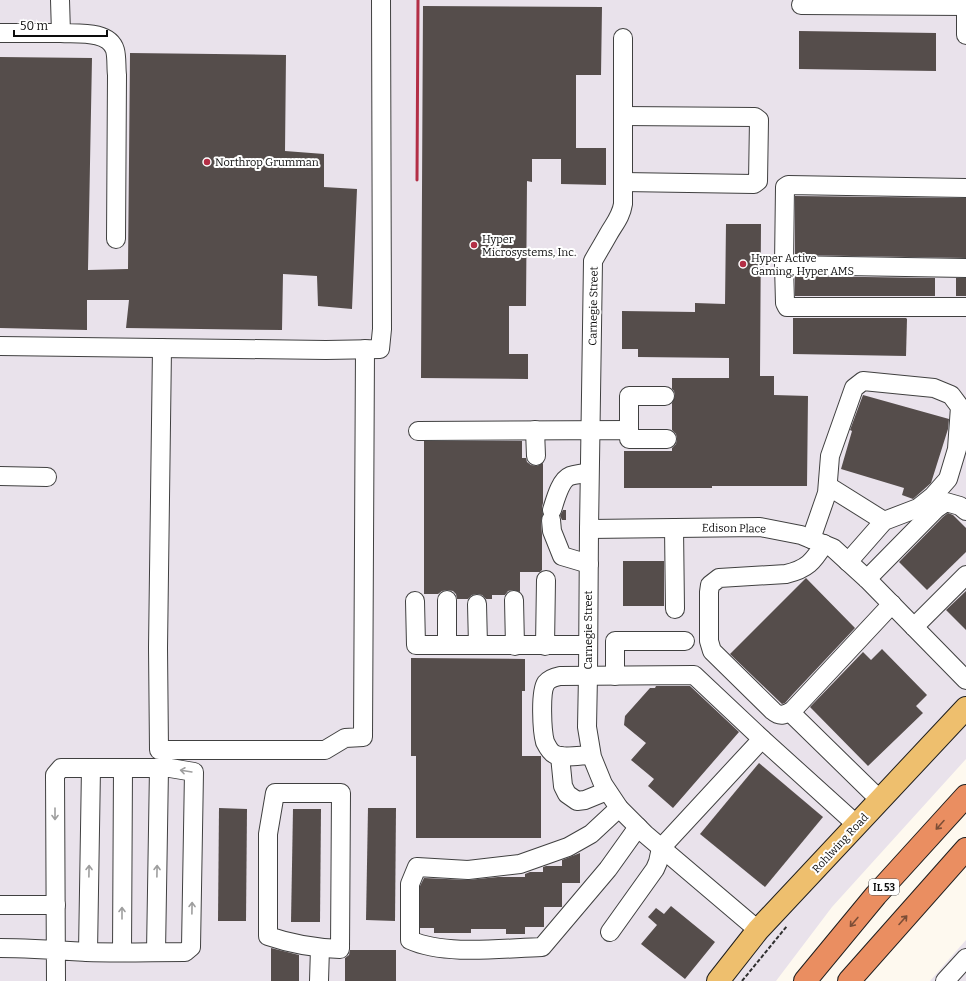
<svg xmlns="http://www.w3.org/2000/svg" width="966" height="981" font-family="Bitter,serif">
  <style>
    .industrial { fill: #e9e2eb }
    .building { fill: #554d4b }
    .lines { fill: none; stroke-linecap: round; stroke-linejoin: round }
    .minor-casing { stroke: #404040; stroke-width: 20 }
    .major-casing { stroke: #1e1e1e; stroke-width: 24 }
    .highway-casing { stroke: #1e1e1e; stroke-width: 24 }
    .path { stroke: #2f2f2f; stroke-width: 2; stroke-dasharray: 4 2; stroke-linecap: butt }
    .minor { stroke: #fff; stroke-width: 18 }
    .major { stroke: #eebf6e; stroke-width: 22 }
    .highway { stroke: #ea8e61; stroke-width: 22 }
    .rail { stroke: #b32f46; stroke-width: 3 }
    .oneway { stroke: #9e9e9e }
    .oneway2 { stroke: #7c4e37 }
    .poi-dot { fill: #b32f46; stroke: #fff; stroke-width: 1.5 }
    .labels { text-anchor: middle; stroke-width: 4; stroke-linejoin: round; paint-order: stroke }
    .shield { fill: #fff; stroke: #565656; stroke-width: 1 }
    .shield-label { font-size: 10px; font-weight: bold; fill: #0d0d0d }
    .poi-label { font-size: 11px; fill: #0d0d0d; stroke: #fff; text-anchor: start }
    .street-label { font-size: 11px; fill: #0d0d0d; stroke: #fff }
  </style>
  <rect width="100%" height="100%" fill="#fef9ef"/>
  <g class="industrial">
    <polygon points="0,0 966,0 966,759 832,907 776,981 0,981"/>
    <polygon points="966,940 966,981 930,981 944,965"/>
  </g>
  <g class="building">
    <polygon points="423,6 602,7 601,75 576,75 576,148 606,148 606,185 561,184 561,159 532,159 532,182 527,181 526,306 509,306 509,354 528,354 528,379 421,378"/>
    <polygon points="799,31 936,33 936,71 799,69"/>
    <polygon points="130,53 286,55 285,151 324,154 324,187 357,189 352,309 318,306 317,276 283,274 282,330 126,328 129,300 87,300 87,330 0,328 0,57 92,58 88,270 128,269"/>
    <polygon points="795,196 966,198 966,258 795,255"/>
    <polygon points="726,224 761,224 760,376 774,376 774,395 808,396 807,486 712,486 712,488 624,488 624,451 672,451 672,448 676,444 677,439 676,434 672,430 672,403 675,396 674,391 672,389 672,378 729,378 729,358 638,357 638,349 622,349 622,311 695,312 695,303 725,304"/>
    <polygon points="795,276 935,278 935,296 795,296"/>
    <rect x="956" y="278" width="10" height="18"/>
    <polygon points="793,318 906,318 907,319 906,356 793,354"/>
    <polygon points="863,395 949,419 948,429 931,483 913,499 902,495 904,488 841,469 852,431 850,430"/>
    <polygon points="424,441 522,441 522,458 526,458 527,462 531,465 537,466 543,463 543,503 542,507 543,514 541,521 542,535 542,570 540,572 520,572 520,592 513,590 508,591 505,595 492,595 492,599 486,599 482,595 477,594 472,595 468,599 457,599 456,594 453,591 447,590 442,591 438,594 424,594"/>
    <polygon points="563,510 566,510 566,520 562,520 560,516"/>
    <polygon points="948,513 953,515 966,528 966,552 927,590 899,562 943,517"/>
    <rect x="623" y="561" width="41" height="45"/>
    <polygon points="806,578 855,628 792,695 785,703 782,704 730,654"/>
    <polygon points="966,591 966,630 946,610"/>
    <polygon points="882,649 927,695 916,706 923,713 868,766 810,707 863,652 871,660"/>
    <polygon points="411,658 525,659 525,691 522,691 522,756 541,756 541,838 416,838 416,756 411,756"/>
    <polygon points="656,686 690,686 739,732 673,808 648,786 654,779 631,760 646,743 624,725 625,716 650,688 655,688"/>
    <polygon points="759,763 823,817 765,887 700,834"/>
    <polygon points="219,808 247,809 246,921 218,921"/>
    <polygon points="368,808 396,808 395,921 366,920"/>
    <polygon points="293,809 321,809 320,922 291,922"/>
    <polygon points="580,853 580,883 562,883 562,907 544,907 544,927 525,927 525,934 506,934 506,929 471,929 471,933 434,933 434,928 420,928 420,886 424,878 468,880 498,877 525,877 525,874 530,872 543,872 543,867 546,866 562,866 562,860"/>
    <polygon points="671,906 715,942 685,979 641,944 657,925 648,917 656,908 664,914"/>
    <polygon points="271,948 299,955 299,981 271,981"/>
    <polygon points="350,950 396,950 396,981 345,981 345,958 349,955"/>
  </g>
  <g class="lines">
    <defs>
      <g id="minor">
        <path d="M 60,0 L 61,33 C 77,34 109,30 115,50 C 117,57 116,67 117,75 L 116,239"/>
        <polyline points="801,5 966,6"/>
        <polyline points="966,6 966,35"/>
        <polyline points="0,33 61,33"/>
        <path d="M 623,38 L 623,204 C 621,217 614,224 608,235 C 603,244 598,252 593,261 L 589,529 L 588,675 L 587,727 L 592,757 L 603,784 L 619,808 L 645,834 L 758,930"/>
        <polyline points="623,116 755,117 759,120 758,181 754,184 623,182"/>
        <polyline points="966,188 788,185 785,187 784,265 966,268"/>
        <polyline points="784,265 785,303 787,307 966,307"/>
        <polyline points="0,346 326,350 380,349 382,329 381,0"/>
        <polyline points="162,348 158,648 159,750 325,750 345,738 363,737 365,349"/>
        <polyline points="535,430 536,456"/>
        <polyline points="629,430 629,396 665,396"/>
        <polyline points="418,431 629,430 629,439 667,439"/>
        <polyline points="0,476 47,477"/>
        <polyline points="828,486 884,521"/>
        <path d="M 552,510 C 555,501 560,480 570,476 C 576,474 583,474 589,472"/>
        <polyline points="551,520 552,531 562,556 589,564"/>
        <polyline points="674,528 675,609"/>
        <polyline points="589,529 760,527 801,535 833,548 867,579 966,680"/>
        <polyline points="811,539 827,493 830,456 854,388 863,381 934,388 951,395 960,407 957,449 948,479 933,496 918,508 884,521 848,562"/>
        <path d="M 824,544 C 813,562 807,569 786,574 L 719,578 L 710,585 L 709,592 L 709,641 L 712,651 L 773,711 C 780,717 784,715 792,711 L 892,604"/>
        <polyline points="867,579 936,509 946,502 960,506 966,511"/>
        <polyline points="447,600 447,645"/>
        <polyline points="514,600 515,646"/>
        <polyline points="415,601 416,645 588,645"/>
        <polyline points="477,604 478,645"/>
        <polyline points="914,627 966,575"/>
        <polyline points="545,646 546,580"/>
        <polyline points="615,676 615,641 685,641"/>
        <polyline points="790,712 880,800"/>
        <path d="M 591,755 C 582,755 562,759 554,754 C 550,752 547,746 545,742 C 542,731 540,692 546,683 C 549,679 555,677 560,676 L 694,675 L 762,739 L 857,825"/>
        <polyline points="560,756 563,786 567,794 577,801 585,800 607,791"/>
        <path d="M 275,793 L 341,793 L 340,949 C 315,948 291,944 268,936 L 268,834 Z"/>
        <path d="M 619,808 L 591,834 L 568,847 L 520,864 L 468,870 L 417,867 L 410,884 L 410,940 C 445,956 504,948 542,947 L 608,869 L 638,827"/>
        <polyline points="0,905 56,905"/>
        <polyline points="610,932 655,869 658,862 661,848 762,739"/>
        <path d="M 0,948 C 29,948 57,950 86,952 C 119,953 152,952 185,952 L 191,947 L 194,772 L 170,768 L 61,768 L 55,775 L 56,981"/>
        <polyline points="88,952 91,768"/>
        <polyline points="122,952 123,768"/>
        <polyline points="156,952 159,768"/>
        <polyline points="319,981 320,948"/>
        <polyline points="945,981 966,958"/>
      </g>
      <polyline id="major" points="718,981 758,930 966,708"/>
      <g id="highway">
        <polyline points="805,981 876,895 966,796"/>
        <polyline points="849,981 966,849"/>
      </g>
    </defs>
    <use href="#minor" class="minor-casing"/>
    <use href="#major" class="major-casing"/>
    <use href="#highway" class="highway-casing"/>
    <polyline class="path" points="742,981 787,926"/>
    <use href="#minor" class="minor"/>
    <use href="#major" class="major"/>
    <use href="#highway" class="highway"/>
    <polyline class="rail" points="417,180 418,0"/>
  </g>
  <defs><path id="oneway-shaft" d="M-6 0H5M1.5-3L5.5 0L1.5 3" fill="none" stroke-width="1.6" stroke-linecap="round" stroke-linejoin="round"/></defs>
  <g class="oneway">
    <use href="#oneway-shaft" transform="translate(186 771) rotate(-171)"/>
    <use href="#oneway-shaft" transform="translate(55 814) rotate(90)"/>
    <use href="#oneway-shaft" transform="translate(89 871) rotate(-89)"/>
    <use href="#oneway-shaft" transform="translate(157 871) rotate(-89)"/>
    <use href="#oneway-shaft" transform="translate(192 908) rotate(-89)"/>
    <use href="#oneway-shaft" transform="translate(122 913) rotate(-90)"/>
  </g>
  <g class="oneway2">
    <use href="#oneway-shaft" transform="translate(940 825) rotate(132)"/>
    <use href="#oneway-shaft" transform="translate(903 920) rotate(-48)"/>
    <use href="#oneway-shaft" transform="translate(854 922) rotate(130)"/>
  </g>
  <g class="poi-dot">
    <circle cx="207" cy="162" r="4"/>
    <circle cx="474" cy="245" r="4"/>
    <circle cx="743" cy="264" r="4"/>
  </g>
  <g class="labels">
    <rect class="shield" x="869" y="879" width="30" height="16" rx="3"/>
    <g class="shield-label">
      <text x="884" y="891">IL 53</text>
    </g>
    <g class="poi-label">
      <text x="215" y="166">Northrop Grumman</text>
      <text x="482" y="243">Hyper<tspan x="482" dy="13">Microsystems, Inc.</tspan></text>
      <text x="751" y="262">Hyper Active<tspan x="751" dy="13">Gaming, Hyper AMS</tspan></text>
    </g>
    <g class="street-label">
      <text transform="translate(593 306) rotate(-89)" y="4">Carnegie Street</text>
      <text transform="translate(734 528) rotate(1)" y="4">Edison Place</text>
      <text transform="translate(588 630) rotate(-90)" y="4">Carnegie Street</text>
      <text transform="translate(840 843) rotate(-47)" y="4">Rohlwing Road</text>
    </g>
  </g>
  <path d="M14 30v6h93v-6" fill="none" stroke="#0d0d0d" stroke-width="2"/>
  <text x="20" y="30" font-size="12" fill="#0d0d0d" stroke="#ffffff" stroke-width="3" paint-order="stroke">50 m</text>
</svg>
